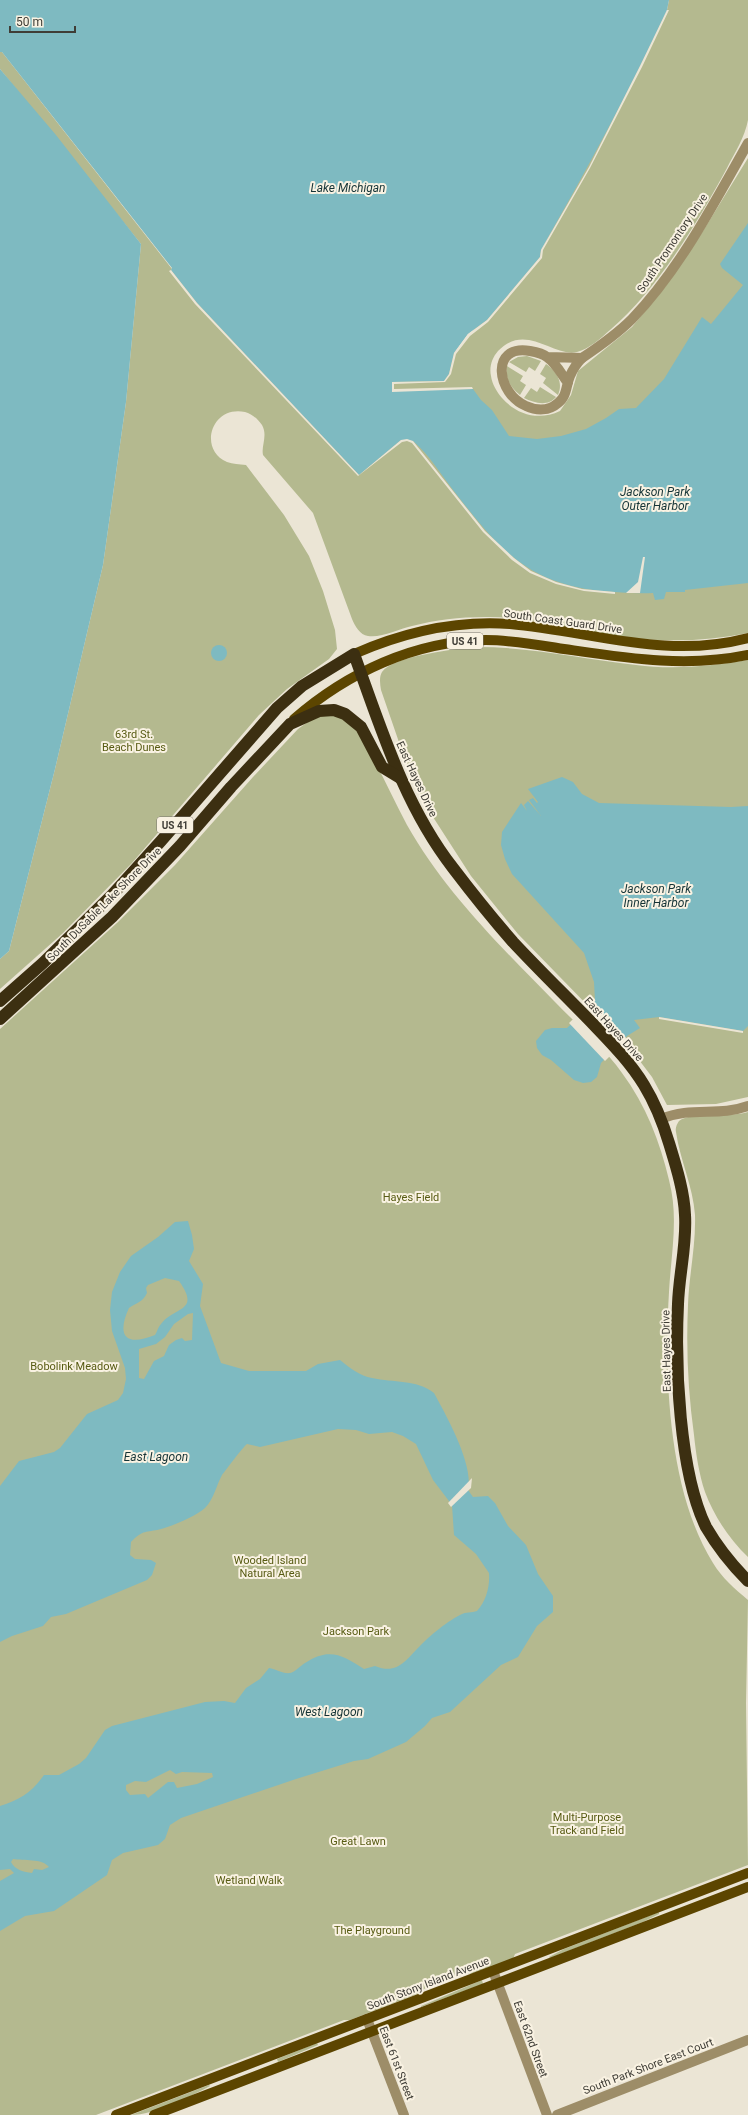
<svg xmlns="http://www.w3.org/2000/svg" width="748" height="2115" font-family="Roboto,sans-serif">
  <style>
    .green { fill: #b4b98f }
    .water { fill: #7ebac1; fill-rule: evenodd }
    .pier { fill: #ebe5d5 }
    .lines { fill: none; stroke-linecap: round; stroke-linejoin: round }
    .minor { stroke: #9d8d68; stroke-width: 10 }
    .major { stroke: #5c4500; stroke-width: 10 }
    .highway { stroke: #3c2f11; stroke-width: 12 }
    .labels { text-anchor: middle; stroke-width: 4; stroke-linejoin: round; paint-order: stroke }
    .shield { fill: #f9f2e2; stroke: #77736a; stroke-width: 1 }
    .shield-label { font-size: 10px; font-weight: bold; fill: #3f3d36 }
    .street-label { font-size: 11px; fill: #3f3d36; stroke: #f9f2e2 }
    .park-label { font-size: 11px; fill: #575b13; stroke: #f9f2e2 }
    .water-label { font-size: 12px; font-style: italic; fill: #143336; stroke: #f9f2e2 }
  </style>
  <rect width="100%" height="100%" fill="#ebe5d5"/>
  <g class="green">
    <path d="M 669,0 L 748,0 C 748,28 748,56 748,83 C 748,95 748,109 748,120 C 745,137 734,154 727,168 C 697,223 658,289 610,330 C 601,338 589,349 577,352 C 554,358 526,322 498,351 C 492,358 489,367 491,376 C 492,384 497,392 502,398 C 517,415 539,421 560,411 L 571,395 L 578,371 L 632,327 L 665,287 L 703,231 L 748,158 L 748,633 C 694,644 640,642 586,631 C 552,625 519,616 484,617 C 460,617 435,620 412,626 C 398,629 382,638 368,636 C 360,635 355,626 352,619 L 313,513 L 263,455 C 261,445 268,436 262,425 C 258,419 252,414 245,412 C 211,405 198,450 227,462 C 233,464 239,464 246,465 L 284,515 L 309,556 L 323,591 L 335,630 L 337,649 L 329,659 L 287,689 L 259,715 L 132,863 L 63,933 L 0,989 L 0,959 L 9,951 L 55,769 L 103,565 L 126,402 L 141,244 L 0,69 L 0,52 L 2,52 L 172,269 L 171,270 L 392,382 L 454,353 L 541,250 L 667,10 Z"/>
    <polygon points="527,356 541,361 535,371 529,367 526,372 509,362 518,357"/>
    <path d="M 546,364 C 556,371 564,382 558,395 L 543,383 L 546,378 L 540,374 Z"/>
    <path d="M 507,366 L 523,376 L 520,381 L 526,385 L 520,395 C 510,387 505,379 507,366 Z"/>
    <path d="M 540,387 L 556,397 C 548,407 534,403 524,398 L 531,388 L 537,392 Z"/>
    <path d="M 478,647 C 532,647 583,659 636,665 C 673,670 711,666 748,660 L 748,1097 L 716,1104 L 667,1105 L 652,1077 L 633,1052 L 518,934 L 471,876 L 433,817 L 411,777 L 381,690 C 380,684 379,677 382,672 C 393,656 459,648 478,647 Z"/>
    <path d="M 337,714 C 342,717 349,721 353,726 C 359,731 363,741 367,748 C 382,773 393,799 407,825 C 444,891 502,948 555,1002 C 577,1025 604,1047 622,1073 C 646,1105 660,1142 669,1180 C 679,1218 671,1254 669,1292 C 664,1375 668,1491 713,1563 C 722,1578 735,1589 748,1600 L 746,1703 L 748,1865 L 515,1954 L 513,1959 L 472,1974 L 466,1972 L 424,1989 L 420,1993 L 350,2020 L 344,2020 L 96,2115 L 0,2115 L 0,1029 L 118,922 L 175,865 L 253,777 L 298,729 L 316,716 Z"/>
    <path d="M 748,1112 L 748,1557 C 729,1539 714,1516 705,1492 C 699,1474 696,1454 694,1435 C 688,1392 686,1349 688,1305 C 689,1275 696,1245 695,1215 C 693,1186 680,1160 676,1132 C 675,1128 677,1124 679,1121 C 692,1111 729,1118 748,1112 Z"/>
    <polygon points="659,1912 659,1914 643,1922 550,1958 549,1957 564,1949"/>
    <polygon points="482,1980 483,1984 421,2007 421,2006"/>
    <polygon points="317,2043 318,2045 278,2062 277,2059"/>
    <path d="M 209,2085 L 210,2086 C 189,2097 154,2115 131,2115 Z"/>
  </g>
  <g class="water">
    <path d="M 0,0 L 669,0 L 667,10 C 629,92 586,171 541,250 L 540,257 L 487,320 L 468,334 L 454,353 L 449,374 L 444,381 L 392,382 L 392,391 L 473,389 L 481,400 L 492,410 L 509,436 L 537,439 L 561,436 L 586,429 L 606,418 L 619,409 L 636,408 L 664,379 L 702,317 L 711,324 L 743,285 L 722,268 L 720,264 L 748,223 L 748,583 L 685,590 L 685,592 L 666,592 L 664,599 L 655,600 L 653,593 C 635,594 618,592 601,591 C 528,583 500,550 457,495 C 443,478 430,455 413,441 L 401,440 L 359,475 L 197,303 L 171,270 L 172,268 L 2,52 L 0,52 Z"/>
    <polygon points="0,69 56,135 141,244 126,402 103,565 55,769 9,951 0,959"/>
    <circle cx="219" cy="653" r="8"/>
    <polygon points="562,777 573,782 582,794 599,803 731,807 748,806 748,1026 743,1031 659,1017 634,1020 640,1028 627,1036 601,1063 597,1077 591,1082 583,1083 574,1080 551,1060 542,1055 537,1048 536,1041 545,1030 552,1028 567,1028 595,1001 594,982 584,953 512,874 505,859 501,845 502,832 521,803 527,811 524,805 528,801 541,816 529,800 533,798 537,803 538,802 528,789"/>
    <path d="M 188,1221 L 192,1235 L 194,1249 L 189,1261 L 203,1284 L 200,1306 L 221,1363 L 249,1371 L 306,1371 L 318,1364 L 340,1360 C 350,1368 360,1376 372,1378 C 394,1383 416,1379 434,1393 C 447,1417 474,1465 468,1490 L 473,1497 L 488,1496 L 495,1503 L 508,1526 L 526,1545 L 538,1574 L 553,1596 L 553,1612 L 537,1626 L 518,1657 L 501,1665 L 450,1712 L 432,1718 L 425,1726 L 406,1742 L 368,1759 L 354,1761 L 296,1779 L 181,1818 L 170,1825 L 165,1839 L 158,1845 L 123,1853 L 112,1860 L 107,1875 L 54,1911 L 25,1916 L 0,1931 L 0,1881 L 14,1873 L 10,1869 L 0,1870 L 0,1806 C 20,1800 32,1792 44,1775 L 59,1775 L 79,1764 L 86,1758 L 105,1730 L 112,1726 L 205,1702 L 224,1701 L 235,1703 L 246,1688 L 260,1679 L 269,1668 C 276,1669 283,1674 290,1673 C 295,1672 300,1666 305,1663 C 329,1647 343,1655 364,1669 L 375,1666 C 397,1675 405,1661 419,1647 C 429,1636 449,1620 462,1614 C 465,1612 472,1613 477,1611 C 486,1601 490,1587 489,1573 L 476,1554 L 454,1535 L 452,1505 L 433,1480 L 416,1444 L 403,1436 L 392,1432 L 369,1434 L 356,1430 L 338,1429 L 260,1447 L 247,1444 C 243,1447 225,1471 222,1475 C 216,1486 214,1499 205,1508 C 194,1517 175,1525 161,1529 C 145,1533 144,1529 131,1542 L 130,1555 L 135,1559 L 151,1560 L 156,1563 L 152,1575 L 147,1580 L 66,1614 L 51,1617 L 43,1626 L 12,1636 L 0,1642 L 0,1486 L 19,1461 L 54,1452 L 60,1448 L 87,1414 L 118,1400 L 123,1393 L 126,1379 L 125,1368 L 112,1331 L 110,1310 L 112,1292 L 120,1272 L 131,1256 L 158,1237 L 175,1222 ZM 165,1278 L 179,1281 C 201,1312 175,1306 161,1324 C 158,1327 157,1332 155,1335 C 126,1347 116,1336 129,1308 C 136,1303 143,1302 147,1293 L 146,1288 L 148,1285 ZM 193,1313 L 192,1340 L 185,1341 L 182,1338 L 176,1340 L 169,1345 L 164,1356 L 154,1361 L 144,1379 L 139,1378 L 139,1349 L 156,1344 L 165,1337 L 174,1324 L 188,1314 ZM 170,1770 L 176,1774 L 182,1772 L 212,1773 L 213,1777 L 197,1784 L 177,1788 L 174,1782 L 168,1782 L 148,1798 L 145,1794 L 130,1795 L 126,1790 L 126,1785 L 135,1781 L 146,1782 ZM 13,1859 C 24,1861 42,1858 49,1867 L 42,1870 L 34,1869 L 32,1873 C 24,1872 15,1870 11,1862 Z"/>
  </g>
  <g class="pier">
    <polygon points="667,10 669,10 642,67 590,168 543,250 542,258 488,322 470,336 456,354 451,374 445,382 394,384 394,389 472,387 473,389 392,392 392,382 444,381 449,374 454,353 468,334 487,320 540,257 541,250 589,167 640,66"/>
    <polygon points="171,270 197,303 359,475 401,440 407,439 413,441 485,531 514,558 531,571 556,582 582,589 615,592 615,594 584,591 556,584 530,573 512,560 483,532 412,443 407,441 402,442 358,476 195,304 169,271"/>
    <polygon points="643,557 645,557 640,593 626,593 638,582"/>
    <polygon points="591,1002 627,1039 605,1061 569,1023"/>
    <polygon points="659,1017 743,1031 743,1033 659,1019"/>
    <polygon points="472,1478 471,1488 451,1507 448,1503"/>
  </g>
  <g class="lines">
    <g class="minor">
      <path d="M 548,357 L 582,358 C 577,363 573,369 570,376 C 566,385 567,397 558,403 C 549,411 537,411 526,406 C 497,394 489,344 530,351 C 536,352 542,353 547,357 C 556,363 562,375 568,383"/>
      <path d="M 582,358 C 600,346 617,334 632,319 C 680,269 714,203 748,143"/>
      <path d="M 661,1119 C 692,1106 718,1117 748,1106"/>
      <polyline points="493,1971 547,2115"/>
      <polyline points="367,2019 404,2115"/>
      <polyline points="557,2115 748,2040"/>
    </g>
    <g class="major">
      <path d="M 354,654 C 404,632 455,620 510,624 C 592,631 664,660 748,638"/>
      <path d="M 294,719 C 347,673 414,641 486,640 C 512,640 539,645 564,649 C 626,658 686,668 748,655"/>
      <polyline points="116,2115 748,1873"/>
      <polyline points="154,2115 748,1887"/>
    </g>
    <g class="highway">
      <path d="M 0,1001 L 43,963 L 112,895 L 161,841 L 277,708 L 302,686 L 354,654 C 381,728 404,805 453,868 C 472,893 492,918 513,942 C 539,970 567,997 594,1025 C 612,1044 630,1062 644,1085 C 655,1103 663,1123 669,1143 C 676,1166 684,1191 685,1215 C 687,1244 679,1274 678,1304 C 675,1365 679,1472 706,1527 C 717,1546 732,1565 748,1581"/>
      <polyline points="0,1019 112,917 180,846 231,787 290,724 319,711 334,710 345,714 361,727 382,767 400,778"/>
    </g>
  </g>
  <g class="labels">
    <g class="shield">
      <rect x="447" y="633" width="36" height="16" rx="3"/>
      <rect x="157" y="817" width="36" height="16" rx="3"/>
    </g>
    <g class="shield-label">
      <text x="465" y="645">US 41</text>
      <text x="175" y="829">US 41</text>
    </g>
    <g class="street-label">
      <text transform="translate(672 243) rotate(-56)" y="4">South Promontory Drive</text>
      <text transform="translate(563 621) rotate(8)" y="4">South Coast Guard Drive</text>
      <text transform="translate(417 779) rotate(65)" y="4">East Hayes Drive</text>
      <text transform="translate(104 904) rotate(-45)" y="4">South DuSable Lake Shore Drive</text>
      <text transform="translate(614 1029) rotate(48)" y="4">East Hayes Drive</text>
      <text transform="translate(666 1351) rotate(-91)" y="4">East Hayes Drive</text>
      <text transform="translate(428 1983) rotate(-21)" y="4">South Stony Island Avenue</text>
      <text transform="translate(531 2039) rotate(70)" y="4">East 62nd Street</text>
      <text transform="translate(397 2063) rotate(69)" y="4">East 61st Street</text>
      <text transform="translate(648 2066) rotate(-21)" y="4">South Park Shore East Court</text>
    </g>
    <g class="park-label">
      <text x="134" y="738">63rd St.<tspan x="134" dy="13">Beach Dunes</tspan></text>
      <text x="411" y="1201">Hayes Field</text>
      <text x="74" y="1370">Bobolink Meadow</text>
      <text x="270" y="1564">Wooded Island<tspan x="270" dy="13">Natural Area</tspan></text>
      <text x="356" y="1635">Jackson Park</text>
      <text x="587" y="1821">Multi-Purpose<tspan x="587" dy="13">Track and Field</tspan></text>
      <text x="358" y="1845">Great Lawn</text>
      <text x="249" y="1884">Wetland Walk</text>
      <text x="372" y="1934">The Playground</text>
    </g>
    <g class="water-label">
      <text x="348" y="192">Lake Michigan</text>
      <text x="655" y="496">Jackson Park<tspan x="655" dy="14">Outer Harbor</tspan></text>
      <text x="656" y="893">Jackson Park<tspan x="656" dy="14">Inner Harbor</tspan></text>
      <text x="156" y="1461">East Lagoon</text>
      <text x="329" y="1716">West Lagoon</text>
    </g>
  </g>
  <path d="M10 26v6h65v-6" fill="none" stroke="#3f3d36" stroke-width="2"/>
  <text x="16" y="26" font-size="12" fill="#3f3d36" stroke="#f9f2e2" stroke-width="3" paint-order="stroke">50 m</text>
</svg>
